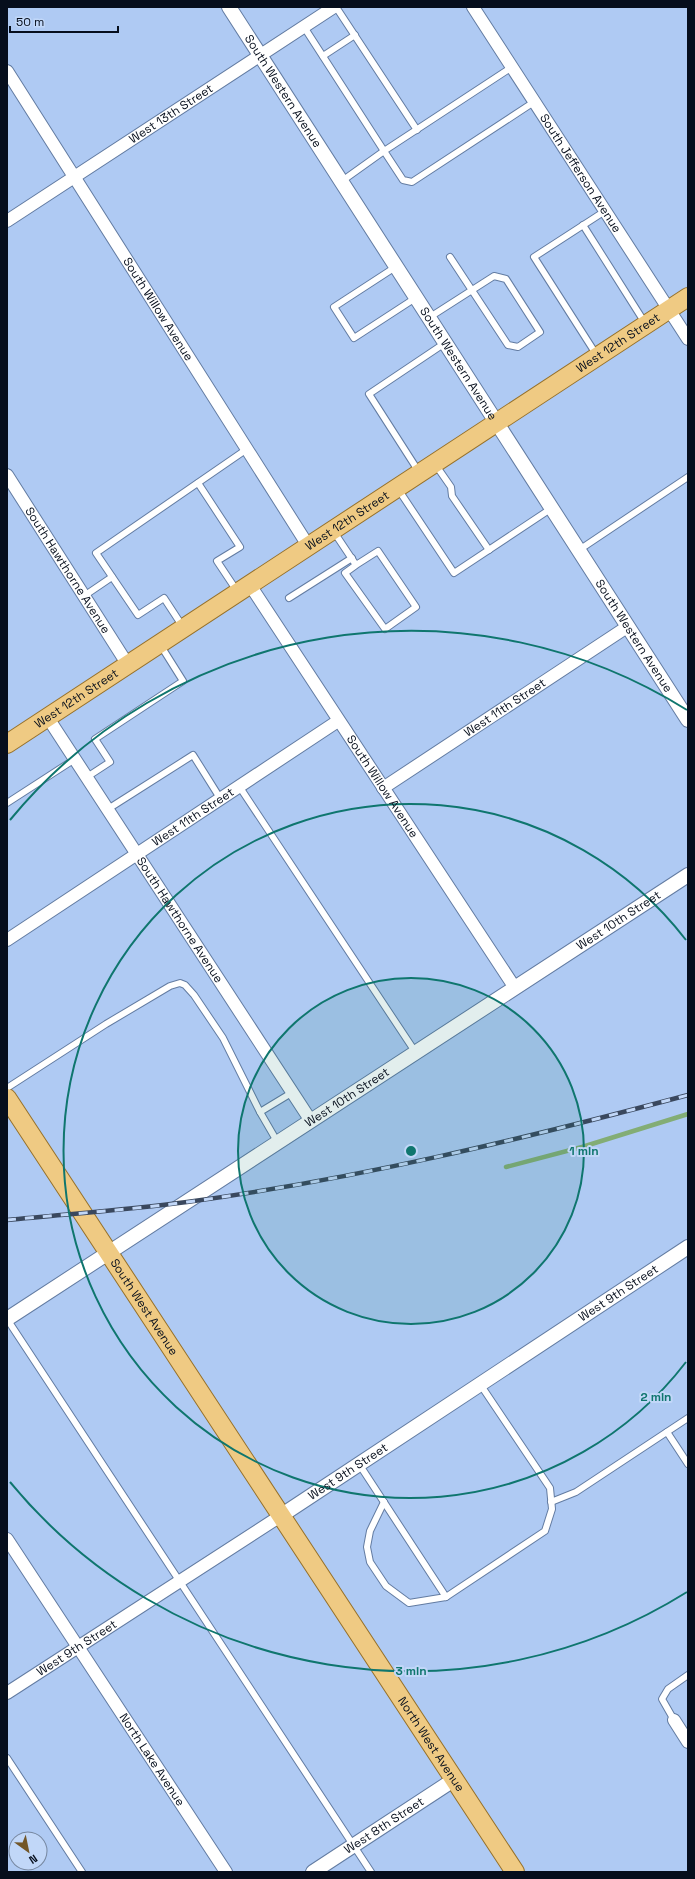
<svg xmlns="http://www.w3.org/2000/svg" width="695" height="1879" font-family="'Space Grotesk',sans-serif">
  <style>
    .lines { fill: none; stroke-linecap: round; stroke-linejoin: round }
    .stream { stroke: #83ad75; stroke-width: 4.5 }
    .service-casing { stroke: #637ca2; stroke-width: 8 }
    .minor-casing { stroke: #637ca2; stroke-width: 14 }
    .tertiary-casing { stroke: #637ca2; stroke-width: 16 }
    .primary-casing { stroke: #96712a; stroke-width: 20 }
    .service { stroke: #fff; stroke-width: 6 }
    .minor { stroke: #fff; stroke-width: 12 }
    .tertiary { stroke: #fff; stroke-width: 14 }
    .primary { stroke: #efca83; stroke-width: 18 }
    .rail-casing { stroke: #3a485e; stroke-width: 4.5 }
    .rail { stroke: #c1d7f8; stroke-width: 3; stroke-dasharray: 9; stroke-linecap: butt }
    .ring { fill: none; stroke: #0f766e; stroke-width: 2 }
    .labels { text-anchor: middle; stroke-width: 4; stroke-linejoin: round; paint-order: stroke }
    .street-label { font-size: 12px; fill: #060e1c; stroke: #c1d7f8 }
    .centre { fill: #0f766e; stroke: #c1d7f8; stroke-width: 2 }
    .ring-label { font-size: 12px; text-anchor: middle; font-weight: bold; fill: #0f766e; stroke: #c1d7f8; stroke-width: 4; stroke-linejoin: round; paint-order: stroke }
  </style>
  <rect width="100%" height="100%" fill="#afcaf3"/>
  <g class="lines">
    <polyline class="stream" points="506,1167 582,1147 688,1114"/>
    <defs>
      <g id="service">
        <polyline points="336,7 417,130"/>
        <polyline points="304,27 384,151 342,181"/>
        <polyline points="323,56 355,35"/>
        <polyline points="512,67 384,151 403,180 412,182 534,102"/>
        <polyline points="583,225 645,323"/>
        <polyline points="397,266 334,307 354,338 417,297"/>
        <polyline points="430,317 494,276 506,279 540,332 518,347 508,345 450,257"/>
        <polyline points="596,354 534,257 605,211"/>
        <polyline points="435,464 451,487 452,496 489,550"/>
        <polyline points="419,472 369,394 445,343"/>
        <polyline points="198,483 240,547 217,561 237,591"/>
        <polyline points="398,489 454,573 552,508"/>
        <polyline points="334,532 356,565 345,573 385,629 416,607 378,551 356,565"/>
        <polyline points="579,550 688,477"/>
        <polyline points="84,596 112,577"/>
        <polyline points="289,598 352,558"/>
        <polyline points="183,627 164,598 138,615 96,553 247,449"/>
        <polyline points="87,777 110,762 95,739 183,681 161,646"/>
        <polyline points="239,786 416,1053"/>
        <polyline points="7,803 75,759"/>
        <polyline points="108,809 193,755 220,798"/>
        <polyline points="7,1088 106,1024 170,986 180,983 185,985 194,995 223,1038 260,1112 278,1143"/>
        <polyline points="260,1112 293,1092"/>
        <polyline points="7,1319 371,1872"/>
        <polyline points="667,1432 688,1464"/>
        <polyline points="359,1464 446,1597"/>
        <polyline points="384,1502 370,1531 367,1547 370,1562 386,1586 409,1603 446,1597 545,1531 552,1509 550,1488 480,1384"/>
        <polyline points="551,1502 576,1492 688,1418"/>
        <polyline points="674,1720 662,1699 668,1689 688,1675"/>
        <polyline points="7,1758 82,1872"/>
      </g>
      <g id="minor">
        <path id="s1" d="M 473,7 L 688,339"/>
        <path id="s2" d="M 7,71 L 309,547"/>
        <path id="s3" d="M 7,221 L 334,7"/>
        <path id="s4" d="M 7,475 L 128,665"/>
        <path id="s5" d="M 250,585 L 515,988"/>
        <path id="s6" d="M 48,718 L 311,1121"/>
        <path id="s7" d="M 383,788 L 627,627"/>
        <path id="s8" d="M 7,940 L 338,721"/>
        <path id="s9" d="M 7,1539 L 226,1872"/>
        <path id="s10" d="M 7,1693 L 282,1515"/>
        <polyline points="674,1720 688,1742"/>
      </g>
      <g id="tertiary">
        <path id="s11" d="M 229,7 L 688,720"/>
        <path id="s12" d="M 7,1319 L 688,875"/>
        <path id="s13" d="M 282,1515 L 688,1247"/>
        <path id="s14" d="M 313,1872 L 455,1779"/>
      </g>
      <g id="primary">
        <path id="s15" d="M 7,744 L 688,297"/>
        <path id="s16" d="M 7,1098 L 515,1872"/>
      </g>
    </defs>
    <use href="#service" class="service-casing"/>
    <use href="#minor" class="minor-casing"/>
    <use href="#tertiary" class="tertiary-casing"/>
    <use href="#primary" class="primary-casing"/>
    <use href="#service" class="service"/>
    <use href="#minor" class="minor"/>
    <use href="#tertiary" class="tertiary"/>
    <use href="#primary" class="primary"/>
    <defs>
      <path id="rail" d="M 7,1220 C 67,1214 128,1210 187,1202 C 357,1179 523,1139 688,1095"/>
    </defs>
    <use href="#rail" class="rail-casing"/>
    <use href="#rail" class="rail"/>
  </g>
  <circle cx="411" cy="1151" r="173" fill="#0f766e" fill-opacity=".12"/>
  <g class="ring">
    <circle cx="411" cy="1151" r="173"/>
    <path d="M686 1362A347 347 0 1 1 686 940"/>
    <path d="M687 1592A520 520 0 0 1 10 1482M10 820A520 520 0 0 1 687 710"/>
  </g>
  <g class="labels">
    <g class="street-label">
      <text dy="4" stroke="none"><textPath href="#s11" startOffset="100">South Western Avenue</textPath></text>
      <text dy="4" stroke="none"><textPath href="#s3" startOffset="196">West 13th Street</textPath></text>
      <text dy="4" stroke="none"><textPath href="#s1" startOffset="198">South Jefferson Avenue</textPath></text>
      <text dy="4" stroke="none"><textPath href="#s2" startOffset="282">South Willow Avenue</textPath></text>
      <text dy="4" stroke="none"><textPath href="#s15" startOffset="731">West 12th Street</textPath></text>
      <text dy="4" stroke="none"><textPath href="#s11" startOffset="424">South Western Avenue</textPath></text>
      <text dy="4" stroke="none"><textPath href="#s15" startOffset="407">West 12th Street</textPath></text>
      <text dy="4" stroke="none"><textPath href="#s4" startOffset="113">South Hawthorne Avenue</textPath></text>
      <text dy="4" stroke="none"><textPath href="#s11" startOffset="748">South Western Avenue</textPath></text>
      <text dy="4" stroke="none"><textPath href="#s15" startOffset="83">West 12th Street</textPath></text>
      <text dy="4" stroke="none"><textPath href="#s7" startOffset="146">West 11th Street</textPath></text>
      <text dy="4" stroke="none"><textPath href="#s5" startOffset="241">South Willow Avenue</textPath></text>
      <text dy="4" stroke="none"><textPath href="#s8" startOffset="223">West 11th Street</textPath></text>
      <text dy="4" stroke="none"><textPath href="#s6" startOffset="241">South Hawthorne Avenue</textPath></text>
      <text dy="4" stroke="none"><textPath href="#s12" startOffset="730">West 10th Street</textPath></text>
      <text dy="4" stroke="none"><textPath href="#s12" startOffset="406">West 10th Street</textPath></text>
      <text dy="4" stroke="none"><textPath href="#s13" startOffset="403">West 9th Street</textPath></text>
      <text dy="4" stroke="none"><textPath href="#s16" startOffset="250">South West Avenue</textPath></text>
      <text dy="4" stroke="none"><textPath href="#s13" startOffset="79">West 9th Street</textPath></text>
      <text dy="4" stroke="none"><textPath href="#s10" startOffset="83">West 9th Street</textPath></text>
      <text dy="4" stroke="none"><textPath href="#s16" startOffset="773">North West Avenue</textPath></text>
      <text dy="4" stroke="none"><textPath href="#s9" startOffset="264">North Lake Avenue</textPath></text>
      <text dy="4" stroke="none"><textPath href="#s14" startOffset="85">West 8th Street</textPath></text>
    </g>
  </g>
  <circle cx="411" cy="1151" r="6" class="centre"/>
  <g class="ring-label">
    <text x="584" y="1155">1 min</text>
    <text x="656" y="1401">2 min</text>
    <text x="411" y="1675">3 min</text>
  </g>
  <rect width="695" height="1879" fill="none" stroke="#060e1c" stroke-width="16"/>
  <g transform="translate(28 1851) rotate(147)"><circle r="19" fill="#c1d7f8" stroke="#7687a0"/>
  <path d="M0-3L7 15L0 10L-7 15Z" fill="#725729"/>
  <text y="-6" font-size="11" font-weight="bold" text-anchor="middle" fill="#060e1c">N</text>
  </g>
  <path d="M10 26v6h108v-6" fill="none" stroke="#060e1c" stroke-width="2"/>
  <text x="16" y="26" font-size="12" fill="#060e1c" stroke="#c1d7f8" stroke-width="3" paint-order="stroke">50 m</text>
</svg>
